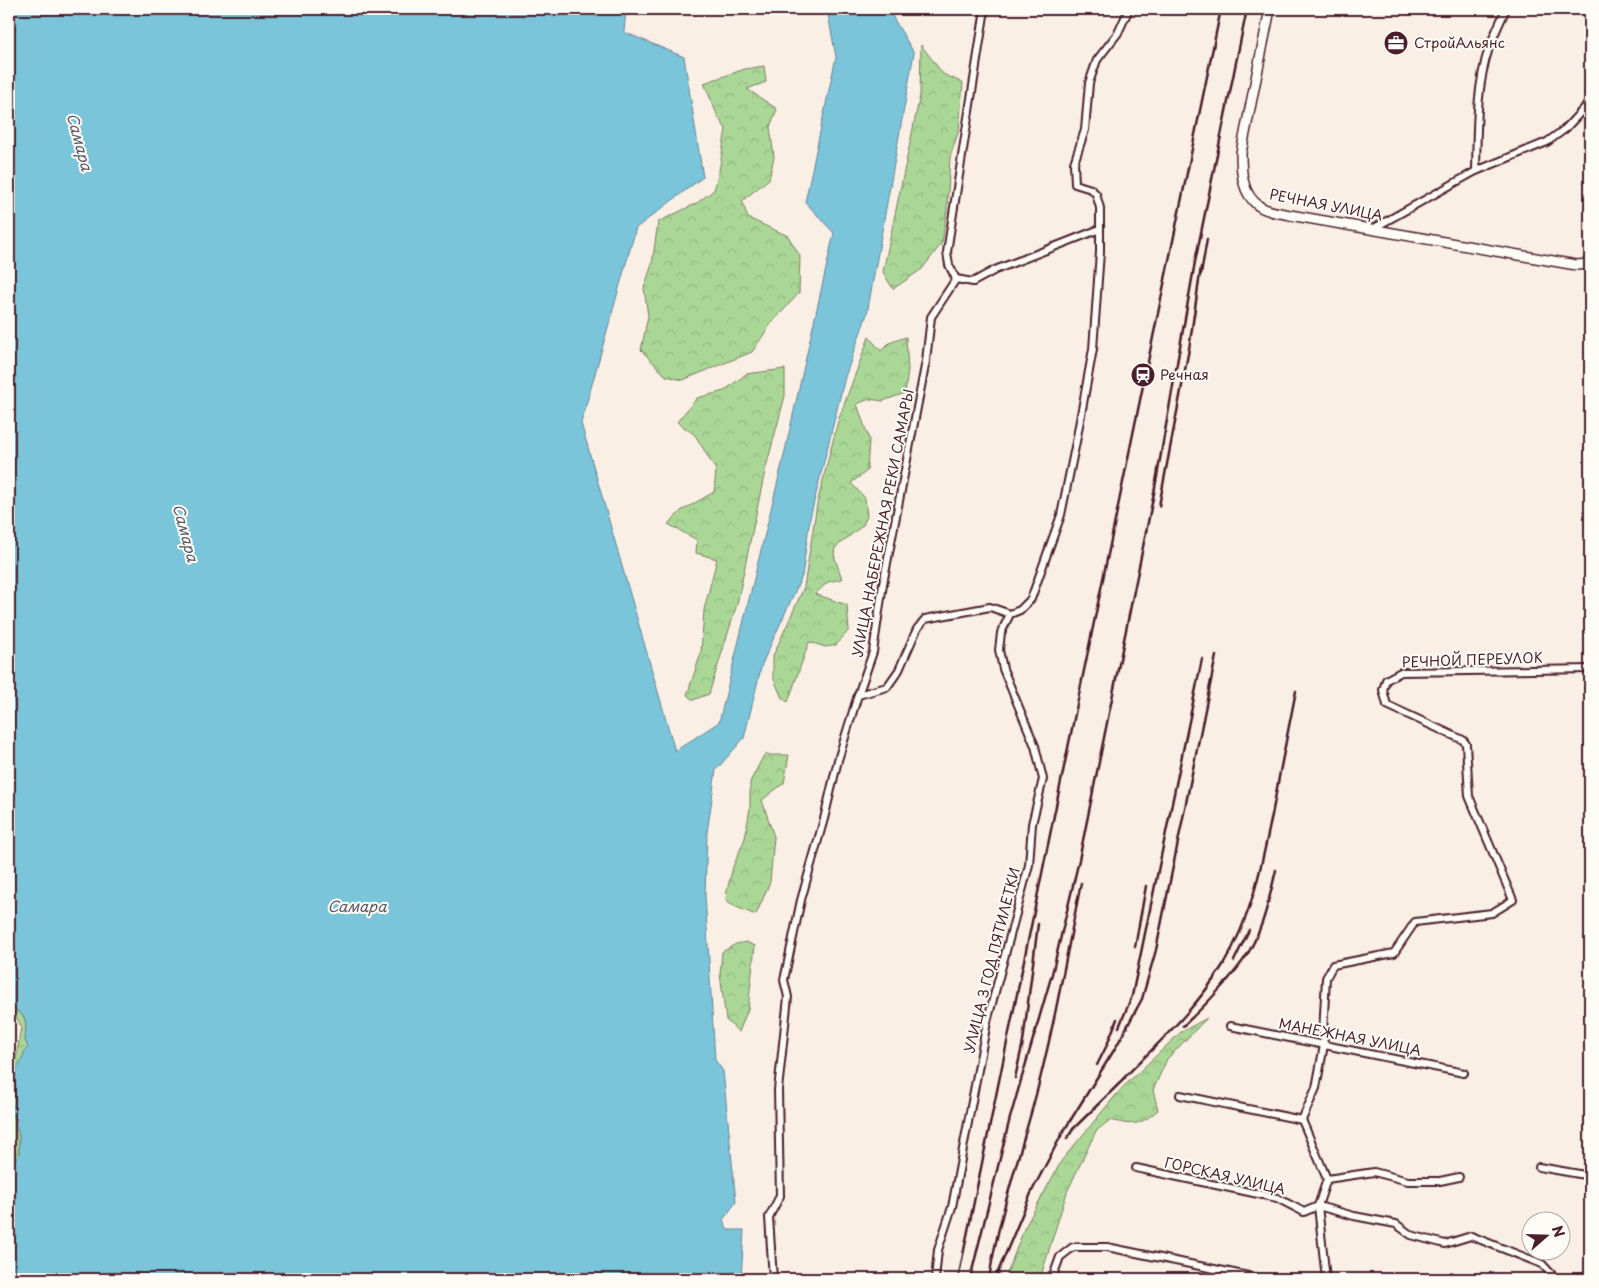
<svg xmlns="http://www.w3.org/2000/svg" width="1599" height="1288" font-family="'Playpen Sans',sans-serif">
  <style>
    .forest { fill: url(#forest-crowns); stroke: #7a7b60 }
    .wetland { fill: url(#wetland-marsh); stroke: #7a7b60 }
    .water { fill: #7ac5da; stroke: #678394 }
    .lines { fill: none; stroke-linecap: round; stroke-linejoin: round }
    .street-casing { stroke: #4a1f2b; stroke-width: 10 }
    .secondary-casing { stroke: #4a1f2b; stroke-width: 12 }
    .street { stroke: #fdfcf7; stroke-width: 6 }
    .secondary { stroke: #fdfcf7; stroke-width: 9 }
    .rail { stroke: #4a1f2b; stroke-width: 2.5 }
    .labels { text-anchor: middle; stroke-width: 4; stroke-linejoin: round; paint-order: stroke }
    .poi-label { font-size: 14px; fill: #4a1f2b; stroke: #fdfcf7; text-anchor: start }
    .street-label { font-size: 14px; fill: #4a1f2b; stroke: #fdfcf7 }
    .water-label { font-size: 15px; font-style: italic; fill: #5b5968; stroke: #fdfcf7 }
  </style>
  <defs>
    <pattern id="forest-crowns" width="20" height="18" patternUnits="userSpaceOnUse" patternTransform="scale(1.25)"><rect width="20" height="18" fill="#aad796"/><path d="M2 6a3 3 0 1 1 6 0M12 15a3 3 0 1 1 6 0" fill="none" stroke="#94b881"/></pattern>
    <pattern id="wetland-marsh" width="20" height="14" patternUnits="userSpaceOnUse" patternTransform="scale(1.25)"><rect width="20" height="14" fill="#aad796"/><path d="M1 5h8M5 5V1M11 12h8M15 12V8" fill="none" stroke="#94b881"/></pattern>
  </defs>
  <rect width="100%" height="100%" fill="#faefe5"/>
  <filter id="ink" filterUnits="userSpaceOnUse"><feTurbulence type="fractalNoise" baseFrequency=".02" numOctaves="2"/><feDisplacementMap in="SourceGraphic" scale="10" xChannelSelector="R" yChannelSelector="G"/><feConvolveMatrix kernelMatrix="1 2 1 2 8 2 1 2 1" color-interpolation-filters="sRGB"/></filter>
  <g filter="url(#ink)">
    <g class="forest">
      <polygon points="921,45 943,74 963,83 959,130 950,157 947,209 942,243 922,269 893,289 883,272 920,95"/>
      <polygon points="764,66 766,82 747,89 777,109 770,127 774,157 769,179 742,201 748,218 788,236 800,256 799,293 770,325 752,352 683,380 666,376 641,350 648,316 644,288 652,264 658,222 697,203 714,190 719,171 726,129 718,117 704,83 745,69"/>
      <polygon points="869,337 881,351 889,343 906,337 908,370 905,393 883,401 869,399 857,404 869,439 867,471 851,483 865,498 867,516 863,525 835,548 834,555 842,579 828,582 815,594 847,605 849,630 836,645 826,647 809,642 788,702 782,698 773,677 773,656 804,587 817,504 838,421"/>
      <polygon points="785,369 785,396 765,471 737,604 709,694 693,700 687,695 701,653 704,610 717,559 696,553 697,540 668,524 681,511 714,492 716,470 695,435 677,422 697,398 724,391 746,374"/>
      <polygon points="764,755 789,755 784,783 762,800 774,837 770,882 756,915 736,907 726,900 727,890 733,867 745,838 750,808 750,782"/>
      <polygon points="746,942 755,946 748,1009 739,1032 726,1020 720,974 722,952 736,944"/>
      <path d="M 1207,1018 L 1167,1059 L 1153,1090 L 1158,1110 C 1139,1126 1134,1126 1110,1120 L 1096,1131 L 1067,1192 L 1040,1279 L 1005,1279 L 1024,1229 L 1062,1160 L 1121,1089 L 1181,1032 Z"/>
    </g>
    <g class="wetland">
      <polygon points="9,997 13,1007 24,1017 26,1024 25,1040 29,1047 20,1063 19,1068 15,1073 15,1102 14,1106 9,1106 21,1026 9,1003"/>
      <path d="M 9,1113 L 17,1119 L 19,1135 L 19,1155 C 15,1158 11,1166 9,1172 Z"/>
    </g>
    <path class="water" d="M 9,9 L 626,9 L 624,32 L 684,57 L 703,177 L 636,228 L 581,423 L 675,751 L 719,722 L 782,464 L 834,233 L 805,202 L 836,57 L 827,9 L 888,9 L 914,53 L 867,314 L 845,377 L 810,518 L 802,576 L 762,664 L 744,738 L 716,770 L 707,833 L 705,895 L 715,1060 L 723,1071 L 736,1202 L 723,1220 L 728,1230 L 744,1230 L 741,1279 L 9,1279 L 9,1190 L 11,1187 L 9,1172 C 11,1166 15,1159 19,1155 L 19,1135 L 15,1124 L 17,1119 L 9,1113 L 9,1106 L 14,1106 L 15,1103 L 15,1073 L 23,1058 L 24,1052 L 28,1047 L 25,1040 L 26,1024 L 24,1017 L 13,1007 L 9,997 Z"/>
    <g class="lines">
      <defs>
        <g id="street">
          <path d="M 1476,171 C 1477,131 1476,87 1489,48 C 1494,35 1500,22 1506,9"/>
          <polyline points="1374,228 1476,171 1547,142 1565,129 1590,102"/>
          <polyline points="956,279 973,282 995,270 1100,229"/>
          <polyline points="858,695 887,687 899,670 917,629 925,619 990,607 1010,614"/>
          <polyline points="1230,1026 1464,1073"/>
          <polyline points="1180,1095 1302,1120"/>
          <polyline points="1539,1167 1585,1175 1590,1175"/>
          <polyline points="1136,1168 1277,1198 1304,1212 1318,1206 1354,1216 1396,1224 1411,1235 1445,1244 1471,1236 1542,1264 1556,1279"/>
          <polyline points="1327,1179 1374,1172 1408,1181 1440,1181 1459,1177"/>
          <polyline points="773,1279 769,1217 780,1196 778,1090 788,997 784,980 801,900 824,819 838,760 858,695 873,652 883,584 926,361 931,317 956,279 949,265 947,252 985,9"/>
          <polyline points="935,1279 938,1250 952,1207 987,1022 1029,865 1032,824 1043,779 1035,746 1003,669 999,650 1001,633 1010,614 1020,610 1031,599 1061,515 1076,442 1093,349 1100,252 1100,208 1096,194 1091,189 1075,184 1074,163 1085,130 1089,83 1097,60 1118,33 1129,9"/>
          <polyline points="1052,1279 1060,1257 1073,1247 1107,1247 1263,1279"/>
          <polyline points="1326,1279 1318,1206 1327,1179 1302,1120 1316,1088 1324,1045 1323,1033 1326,978 1333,965 1394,953 1415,922 1492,913 1513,900 1469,796 1466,744 1463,740 1387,705 1383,690 1386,680 1401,672 1590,669"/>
        </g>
        <path id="secondary" d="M 1270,9 L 1241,153 C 1241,172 1242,194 1259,206 C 1267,212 1281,213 1290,215 L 1576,265 L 1590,264"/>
      </defs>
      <use href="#street" class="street-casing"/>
      <use href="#secondary" class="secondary-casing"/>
      <use href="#street" class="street"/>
      <use href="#secondary" class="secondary"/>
      <g class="rail">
        <polyline points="1201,274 1207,239"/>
        <polyline points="1159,506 1189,349 1201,267"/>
        <polyline points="1135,947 1146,886"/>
        <polyline points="1234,961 1249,930"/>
        <path d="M 1183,1026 C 1203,1008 1242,968 1253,944 C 1265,921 1270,895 1276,870"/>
        <polyline points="1119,1027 1132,996 1202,659"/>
        <polyline points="1097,1065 1107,1045 1117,1019"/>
        <polyline points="1015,1078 1023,1042 1038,924"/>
        <path d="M 1120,1082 C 1156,1045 1196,1009 1223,965 C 1252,917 1262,864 1273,810 C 1280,770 1288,731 1296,691"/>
        <polyline points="1060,1137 1116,1047 1142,999 1156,950 1216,656"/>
        <polyline points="1067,1139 1073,1129 1125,1078"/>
        <polyline points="958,1279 1221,9"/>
        <polyline points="970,1279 1010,1118 1052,974 1079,860 1154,493 1195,262 1247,9"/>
        <path d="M 989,1279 C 998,1220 1017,1164 1033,1106 C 1053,1033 1066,957 1081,883"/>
        <polyline points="995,1279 1032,1191 1063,1132"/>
      </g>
    </g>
  </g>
  <defs>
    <symbol id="office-disc" viewBox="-11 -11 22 22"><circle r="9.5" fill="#4a1f2b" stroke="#fdfcf7"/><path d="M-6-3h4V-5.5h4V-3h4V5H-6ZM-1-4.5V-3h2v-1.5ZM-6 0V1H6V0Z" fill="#fff"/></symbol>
    <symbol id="station-disc" viewBox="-11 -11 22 22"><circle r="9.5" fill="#4a1f2b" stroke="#fdfcf7"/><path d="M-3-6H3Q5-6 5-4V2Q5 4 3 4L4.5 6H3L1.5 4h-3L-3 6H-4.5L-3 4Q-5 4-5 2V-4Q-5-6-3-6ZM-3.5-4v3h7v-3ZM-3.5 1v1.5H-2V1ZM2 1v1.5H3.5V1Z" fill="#fff"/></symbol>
  </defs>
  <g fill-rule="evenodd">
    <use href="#office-disc" x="1382" y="29" width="28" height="28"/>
    <use href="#station-disc" x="1129" y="361" width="28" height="28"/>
  </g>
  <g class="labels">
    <g class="poi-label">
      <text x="1414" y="48">СтройАльянс</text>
      <text x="1160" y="380">Речная</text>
    </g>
    <g class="street-label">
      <text transform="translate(1326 205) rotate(11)" y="5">РЕЧНАЯ УЛИЦА</text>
      <text transform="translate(883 523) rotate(-79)" y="5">УЛИЦА НАБЕРЕЖНАЯ РЕКИ САМАРЫ</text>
      <text transform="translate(1472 660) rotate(-2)" y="5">РЕЧНОЙ ПЕРЕУЛОК</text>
      <text transform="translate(992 960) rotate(-76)" y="5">УЛИЦА 3 ГОД ПЯТИЛЕТКИ</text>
      <text transform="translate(1350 1037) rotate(11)" y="5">МАНЕЖНАЯ УЛИЦА</text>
      <text transform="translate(1225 1176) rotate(13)" y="5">ГОРСКАЯ УЛИЦА</text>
    </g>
    <g class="water-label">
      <text transform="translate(79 142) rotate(75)" y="5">Самара</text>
      <text transform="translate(185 533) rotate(75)" y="5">Самара</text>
      <text x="357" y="912">Самара</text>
    </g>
  </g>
  <rect width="1599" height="1288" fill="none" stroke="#fdfcf7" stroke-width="30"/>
  <rect x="15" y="15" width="1569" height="1258" fill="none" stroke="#4a1f2b" stroke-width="2" filter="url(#ink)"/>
  <g transform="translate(1546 1236) rotate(70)"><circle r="24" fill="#fdfcf7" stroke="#b5a4a5"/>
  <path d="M0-4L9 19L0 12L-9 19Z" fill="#4a1f2b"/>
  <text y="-8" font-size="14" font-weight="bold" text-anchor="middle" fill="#4a1f2b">N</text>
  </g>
</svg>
